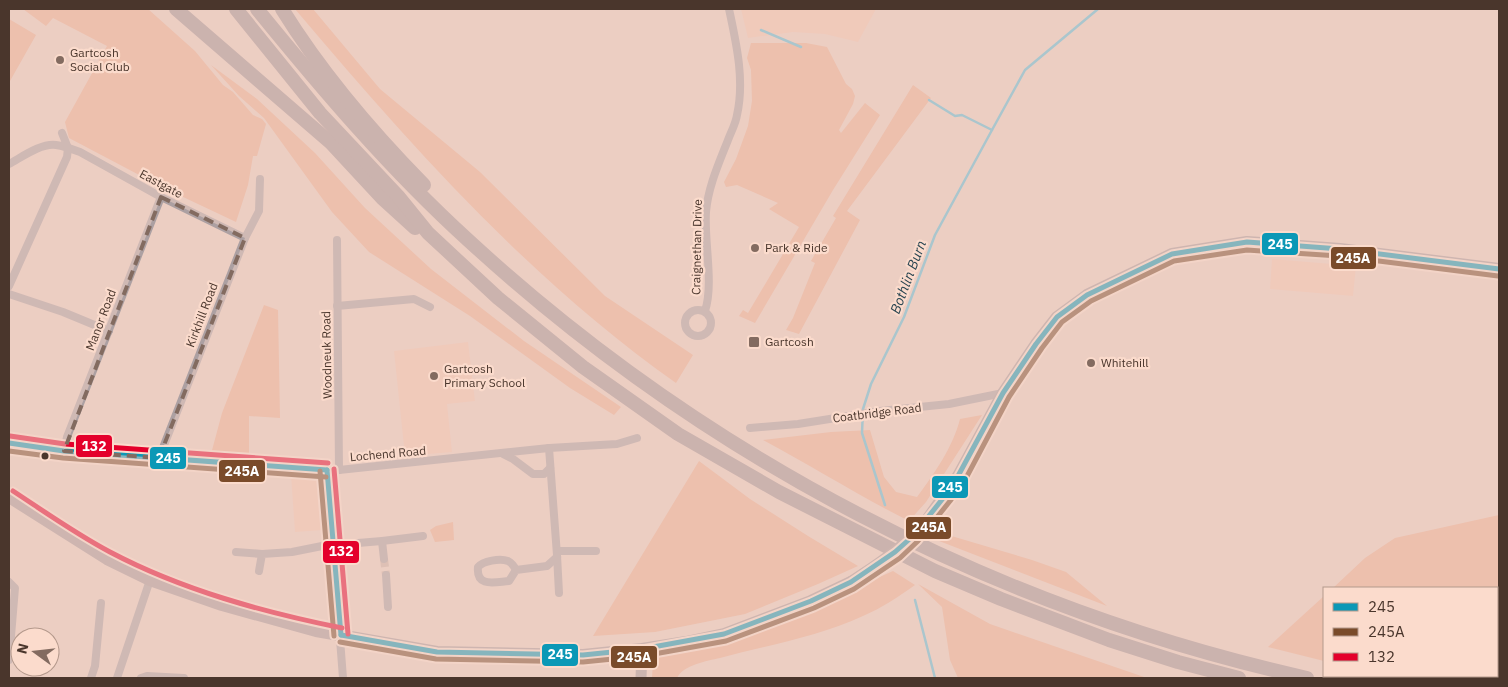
<svg xmlns="http://www.w3.org/2000/svg" width="1508" height="687" font-family="'IBM Plex Sans',sans-serif">
  <style>
    .built { fill: #f3c5b0 }
    .green { fill: #edaf92 }
    .lines { fill: none; stroke-linecap: round; stroke-linejoin: round }
    .stream { stroke: #59bcda; stroke-width: 2.5 }
    .street-tunnel { stroke: #ccb0a4; stroke-width: 8; stroke-dasharray: 8 4; stroke-linecap: butt }
    .street { stroke: #aca0a2; stroke-width: 8 }
    .secondary { stroke: #a39698; stroke-width: 11 }
    .primary { stroke: #a89899; stroke-width: 12 }
    .highway { stroke: #a39294; stroke-width: 14 }
    .primary-bridge { stroke: #a89899; stroke-width: 12 }
    .bus-1-casing { stroke: #fbdbcc; stroke-width: 9 }
    .bus-2-casing { stroke: #fbdbcc; stroke-width: 9 }
    .bus-3-casing { stroke: #fbdbcc; stroke-width: 9 }
    .bus-1 { stroke: #0b98b6; stroke-width: 5 }
    .bus-2 { stroke: #7a4b2a; stroke-width: 5 }
    .bus-3 { stroke: #e4002b; stroke-width: 5 }
    .marked { fill: none; stroke: #836b60; stroke-width: 4; stroke-dasharray: 10 6; stroke-linejoin: round }
    .poi-dot { fill: #836b60; stroke: #fbdbcc; stroke-width: 2 }
    .bus-dot { fill: #4a362c; stroke: #fbdbcc; stroke-width: 2 }
    .labels { text-anchor: middle; stroke-width: 4.5; stroke-linejoin: round; paint-order: stroke }
    .poi-label { font-size: 12px; fill: #4a362c; stroke: #fbdbcc; text-anchor: start }
    .street-label { font-size: 12px; fill: #4a362c; stroke: #fbdbcc }
    .water-label { font-size: 14px; font-style: italic; fill: #2a4652; stroke: #fbdbcc }
    .line-badge { stroke: #fbdbcc; stroke-width: 2 }
    .badge-label { font-size: 14px; text-anchor: middle; font-weight: bold; fill: #fff }
  </style>
  <rect width="100%" height="100%" fill="#eccec2"/>
  <g class="built">
    <polygon points="741,9 876,9 858,42 825,34 793,32 748,38"/>
    <polygon points="1272,259 1356,266 1353,296 1270,289"/>
    <polygon points="468,342 475,401 447,404 452,452 405,456 394,351"/>
    <polygon points="291,475 320,477 323,530 295,532"/>
  </g>
  <g class="green">
    <polygon points="23,9 148,9 195,51 223,85 233,92 253,115 262,119 266,124 257,156 253,156 248,185 236,222 162,187 69,138 65,122 107,46 53,18 46,26"/>
    <path d="M 295,9 L 313,9 L 380,89 L 480,172 L 605,296 L 693,355 L 676,383 C 530,280 410,145 295,9 Z"/>
    <polygon points="9,19 36,35 10,81 9,81"/>
    <polygon points="751,43 806,43 827,47 846,84 852,89 855,96 853,104 839,130 841,133 865,103 880,115 833,190 755,323 739,316 743,310 748,313 799,227 769,209 778,203 737,185 726,187 724,182 736,159 748,126 752,101 751,70 747,58"/>
    <polygon points="211,65 257,99 315,153 365,208 431,269 524,341 621,407 614,415 570,388 470,316 369,252 332,212 264,118 239,96"/>
    <polygon points="913,85 931,98 847,211 860,220 799,334 786,330 793,318 815,263 811,261 836,218 833,216"/>
    <polygon points="264,305 278,310 280,418 249,416 249,456 211,454 222,413"/>
    <path d="M 982,415 L 926,502 L 909,521 C 859,496 812,466 763,440 L 831,432 L 870,430 L 884,477 L 896,492 L 917,497 C 934,474 953,447 960,419 Z"/>
    <polygon points="699,461 750,499 808,536 858,566 818,584 745,614 655,632 593,636"/>
    <polygon points="1499,515 1499,678 1398,678 1386,676 1497,676 1497,588 1333,588 1365,558 1395,538"/>
    <polygon points="453,522 454,540 435,542 430,530 436,526"/>
    <polygon points="938,532 1032,560 1066,572 1107,606 934,539"/>
    <path d="M 893,571 L 915,585 C 898,597 882,608 863,616 C 818,637 768,645 720,658 C 707,661 683,665 677,678 L 652,678 L 653,662 L 658,655 L 739,640 Z"/>
    <polygon points="918,584 990,624 1147,678 958,678 950,660 942,607"/>
    <polygon points="1324,596 1324,661 1268,647"/>
  </g>
  <g class="lines">
    <g class="stream">
      <polyline points="761,30 801,47"/>
      <polyline points="992,130 1025,70 1098,9"/>
      <polyline points="885,505 862,433 863,409 871,384 904,317 935,235 992,130 962,115 955,116 929,100"/>
      <polyline points="915,600 935,678"/>
    </g>
    <polyline class="street-tunnel" points="384,559 386,575"/>
    <g class="street">
      <path d="M 9,164 C 22,157 41,143 56,145 C 64,146 72,149 80,152 L 161,197 L 245,238"/>
      <polyline points="337,240 339,470"/>
      <polyline points="9,286 67,157 68,148 62,133"/>
      <polyline points="9,294 63,312 109,331"/>
      <polyline points="337,306 414,299 430,307"/>
      <circle cx="698" cy="323" r="13"/>
      <path d="M 705,311 C 714,284 704,242 706,212 C 708,187 719,163 728,140 C 731,132 736,123 737,115 C 745,80 736,42 729,9"/>
      <polyline points="750,428 798,424 880,411 949,404 1003,393"/>
      <polyline points="9,443 64,451 283,467 339,470 549,448 617,444 637,438"/>
      <polyline points="549,448 557,555 559,593"/>
      <polyline points="64,451 67,437 161,197"/>
      <polyline points="503,454 513,459 533,474 544,474 550,468"/>
      <polyline points="159,458 245,238 259,211 260,179"/>
      <polyline points="327,470 343,678"/>
      <polyline points="382,541 384,559"/>
      <polyline points="557,551 596,551"/>
      <polyline points="236,552 262,554"/>
      <path d="M 516,570 C 514,566 512,563 508,561 C 500,558 483,561 478,567 C 476,588 495,582 509,581 L 516,570 L 547,566 L 557,557"/>
      <polyline points="259,571 262,554 292,552 322,546 382,541 423,536"/>
      <polyline points="386,575 388,607"/>
      <polyline points="9,582 15,588 9,660"/>
      <polyline points="91,678 95,666 101,603"/>
      <polyline points="117,678 150,580"/>
      <polyline points="141,678 147,676 184,678"/>
    </g>
    <polyline class="secondary" points="641,678 642,649"/>
    <g class="primary">
      <polyline points="9,497 107,559 150,580 222,605 316,631 437,652 583,655 642,649 686,642 724,634 811,601 851,582"/>
      <polyline points="924,524 958,476 1003,393 1036,344 1057,317 1087,295 1172,254 1247,242 1340,249 1499,269"/>
    </g>
    <g class="highway">
      <polyline points="176,9 331,143 382,198 415,228"/>
      <polyline points="236,9 320,113 398,196 428,233 498,298 583,367 678,434 779,492 935,571 1001,599 1109,640 1178,662 1239,678"/>
      <path d="M 257,9 C 323,90 390,169 468,240 C 705,458 994,608 1307,678"/>
      <path d="M 282,9 C 321,72 371,131 424,185"/>
    </g>
    <path class="primary-bridge" d="M 851,582 C 878,565 903,548 924,524"/>
    <defs>
      <g id="bus-1">
        <polyline points="9,443 64,451 327,470"/>
        <polyline points="327,470 341,635"/>
        <polyline points="341,635 437,652 583,655 642,649 724,634 811,601 851,582 895,552 913,536 944,497 958,476 1003,393 1036,344 1057,317 1087,295 1172,254 1247,242 1340,249 1499,269"/>
      </g>
      <g id="bus-2">
        <polyline points="9,451 63,458 326,477"/>
        <polyline points="320,471 334,636"/>
        <polyline points="340,642 436,659 583,662 643,656 726,641 814,608 854,589 900,558 918,541 950,501 965,480 1009,397 1042,348 1062,322 1091,301 1174,261 1247,250 1339,256 1498,276"/>
      </g>
      <g id="bus-3">
        <polyline points="10,436 65,444 328,463"/>
        <polyline points="334,469 348,634"/>
        <path d="M 13,491 C 45,512 76,534 110,552 C 182,590 263,612 342,628"/>
      </g>
    </defs>
    <use href="#bus-1" class="bus-1-casing"/>
    <use href="#bus-2" class="bus-2-casing"/>
    <use href="#bus-3" class="bus-3-casing"/>
    <use href="#bus-1" class="bus-1"/>
    <use href="#bus-2" class="bus-2"/>
    <use href="#bus-3" class="bus-3"/>
  </g>
  <path d="M0 0H1508V687H0ZM 161,197 L 245,238 L 159,458 L 64,451 Z" fill="#eccec2" fill-opacity=".55" fill-rule="evenodd"/>
  <path class="marked" d="M 161,197 L 245,238 L 159,458 L 64,451 Z"/>
  <g class="poi-dot">
    <circle cx="60" cy="60" r="5"/>
    <circle cx="755" cy="248" r="5"/>
    <rect x="748" y="336" width="12" height="12" rx="2.5"/>
    <circle cx="1091" cy="363" r="5"/>
    <circle cx="434" cy="376" r="5"/>
  </g>
  <circle class="bus-dot" cx="45" cy="456" r="4.5"/>
  <g class="labels">
    <g class="poi-label">
      <text x="70" y="57">Gartcosh<tspan x="70" dy="14">Social Club</tspan></text>
      <text x="765" y="252">Park &amp; Ride</text>
      <text x="765" y="346">Gartcosh</text>
      <text x="1101" y="367">Whitehill</text>
      <text x="444" y="373">Gartcosh<tspan x="444" dy="14">Primary School</tspan></text>
    </g>
    <g class="street-label">
      <text transform="translate(161 184) rotate(28)" y="4">Eastgate</text>
      <text transform="translate(697 247) rotate(-89)" y="4">Craignethan Drive</text>
      <text transform="translate(202 315) rotate(-69)" y="4">Kirkhill Road</text>
      <text transform="translate(101 320) rotate(-69)" y="4">Manor Road</text>
      <text transform="translate(327 355) rotate(-91)" y="4">Woodneuk Road</text>
      <text transform="translate(877 413) rotate(-7)" y="4">Coatbridge Road</text>
      <text transform="translate(388 454) rotate(-5)" y="4">Lochend Road</text>
    </g>
    <g class="water-label">
      <text transform="translate(908 277) rotate(-69)" y="5">Bothlin Burn</text>
    </g>
  </g>
  <g class="line-badge">
    <rect x="1261" y="232" width="38" height="24" rx="5" fill="#0b98b6"/>
    <rect x="1330" y="246" width="47" height="24" rx="5" fill="#7a4b2a"/>
    <rect x="75" y="434" width="38" height="24" rx="5" fill="#e4002b"/>
    <rect x="149" y="446" width="38" height="24" rx="5" fill="#0b98b6"/>
    <rect x="218" y="459" width="48" height="24" rx="5" fill="#7a4b2a"/>
    <rect x="931" y="475" width="38" height="24" rx="5" fill="#0b98b6"/>
    <rect x="905" y="516" width="47" height="24" rx="5" fill="#7a4b2a"/>
    <rect x="322" y="540" width="38" height="24" rx="5" fill="#e4002b"/>
    <rect x="541" y="643" width="38" height="24" rx="5" fill="#0b98b6"/>
    <rect x="610" y="645" width="48" height="24" rx="5" fill="#7a4b2a"/>
  </g>
  <g class="badge-label">
    <text x="1280" y="249">245</text>
    <text x="1353" y="263">245A</text>
    <text x="94" y="451">132</text>
    <text x="168" y="463">245</text>
    <text x="242" y="476">245A</text>
    <text x="950" y="492">245</text>
    <text x="929" y="532">245A</text>
    <text x="341" y="556">132</text>
    <text x="560" y="659">245</text>
    <text x="634" y="662">245A</text>
  </g>
  <rect width="1508" height="687" fill="none" stroke="#4a362c" stroke-width="20"/>
  <rect x="1323" y="587" width="175" height="90" fill="#fbdbcc" stroke="#b4998c"/>
  <rect x="1333" y="603" width="25" height="8" fill="#0b98b6" stroke="#b4998c"/>
  <text x="1368" y="612" font-size="15" fill="#4a362c">245</text>
  <rect x="1333" y="628" width="25" height="8" fill="#7a4b2a" stroke="#b4998c"/>
  <text x="1368" y="637" font-size="15" fill="#4a362c">245A</text>
  <rect x="1333" y="653" width="25" height="8" fill="#e4002b" stroke="#b4998c"/>
  <text x="1368" y="662" font-size="15" fill="#4a362c">132</text>
  <g transform="translate(35 652) rotate(285)"><circle r="24" fill="#fbdbcc" stroke="#b4998c"/>
  <path d="M0-4L9 19L0 12L-9 19Z" fill="#836b60"/>
  <text y="-8" font-size="14" font-weight="bold" text-anchor="middle" fill="#4a362c">N</text>
  </g>
</svg>
